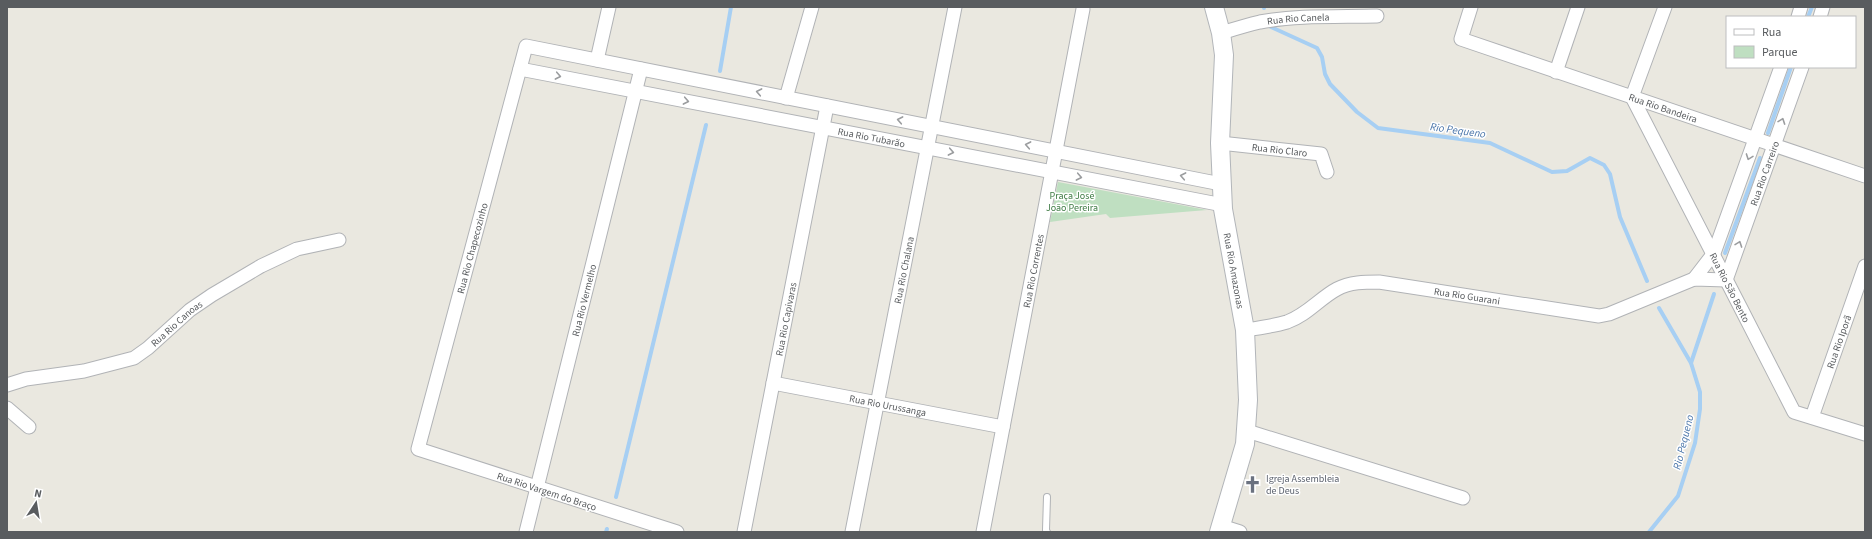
<svg xmlns="http://www.w3.org/2000/svg" width="1872" height="539" font-family="'Source Sans 3',sans-serif">
  <style>
    .green { fill: #bfdfc1 }
    .lines { fill: none; stroke-linecap: round; stroke-linejoin: round }
    .stream { stroke: #a7cff3; stroke-width: 4 }
    .lane-casing { stroke: #b1b3b6; stroke-width: 8 }
    .street-casing { stroke: #b1b3b6; stroke-width: 15 }
    .secondary-casing { stroke: #b2b5b9; stroke-width: 20 }
    .lane { stroke: #fff; stroke-width: 6 }
    .street { stroke: #fff; stroke-width: 13 }
    .secondary { stroke: #fff; stroke-width: 18 }
    .oneway { stroke: #9b9d9f }
    .labels { text-anchor: middle; stroke-width: 3; stroke-linejoin: round; paint-order: stroke }
    .street-label { font-size: 10px; fill: #595c5f; stroke: #fff }
    .park-label { font-size: 10px; fill: #3d7a43; stroke: #fff }
    .worship-label { font-size: 10px; fill: #5b616d; stroke: #fff; text-anchor: start }
    .water-label { font-size: 11px; font-style: italic; fill: #4b76aa; stroke: #fff }
  </style>
  <rect width="100%" height="100%" fill="#eae8e0"/>
  <polygon class="green" points="1058,182 1207,210 1110,218 1106,214 1050,222"/>
  <g class="lines">
    <g class="stream">
      <polyline points="1264,8 1264,7"/>
      <polyline points="1808,17 1812,7"/>
      <polyline points="1271,27 1317,48 1322,57 1325,74 1330,84 1357,112 1378,128 1490,143 1552,172 1567,171 1590,158 1604,165 1610,174 1620,217 1647,281"/>
      <polyline points="720,71 731,7"/>
      <polyline points="1768,133 1791,67"/>
      <polyline points="1725,253 1760,158"/>
      <polyline points="1691,363 1714,294"/>
      <polyline points="616,497 706,125"/>
      <polyline points="606,532 607,529"/>
      <polyline points="1649,532 1678,496 1695,443 1700,409 1700,392 1691,363 1659,308"/>
    </g>
    <defs>
      <polyline id="lane" points="1047,497 1046,530 1047,532"/>
      <g id="street">
        <path id="s1" d="M 1471,7 L 1461,39 L 1865,176"/>
        <path id="s2" d="M 1665,7 L 1632,97 C 1687,202 1740,307 1794,412 L 1865,434"/>
        <polyline points="1798,17 1801,7"/>
        <polyline points="1820,17 1823,7"/>
        <path id="s3" d="M 1221,33 C 1234,29 1247,25 1260,22 C 1298,15 1338,17 1377,16"/>
        <polyline points="597,60 609,7"/>
        <path id="s4" d="M 520,69 L 1223,205"/>
        <polyline points="1556,72 1578,7"/>
        <polyline points="786,98 812,7"/>
        <path id="s5" d="M 1220,143 L 1321,154 L 1327,172"/>
        <polyline points="1694,279 1714,253 1781,67"/>
        <path id="s6" d="M 1245,330 C 1259,328 1274,326 1287,322 C 1307,315 1320,298 1337,289 C 1350,282 1365,282 1379,282 L 1599,316 L 1609,314 L 1694,279 L 1726,280 L 1802,67"/>
        <path id="s7" d="M 773,383 L 1003,427"/>
        <path id="s8" d="M 7,385 L 26,379 L 84,371 L 134,358 L 148,348 L 190,310 L 212,295 L 261,266 L 297,249 L 339,240"/>
        <polyline points="7,408 29,427"/>
        <path id="s9" d="M 1812,417 L 1865,266"/>
        <polyline points="1247,431 1463,498"/>
        <polyline points="1221,526 1240,532"/>
        <path id="s10" d="M 526,532 L 641,69"/>
        <path id="s11" d="M 677,532 L 418,449 L 526,46 L 1221,184"/>
        <path id="s12" d="M 744,532 L 827,106"/>
        <path id="s13" d="M 852,532 L 955,7"/>
        <path id="s14" d="M 983,532 L 1083,9"/>
      </g>
      <g id="secondary">
        <path id="s15" d="M 1214,7 L 1221,33 L 1224,55 L 1220,143 L 1223,209 L 1245,330 L 1248,400 L 1245,444 L 1219,532"/>
      </g>
    </defs>
    <use href="#lane" class="lane-casing"/>
    <use href="#street" class="street-casing"/>
    <use href="#secondary" class="secondary-casing"/>
    <use href="#lane" class="lane"/>
    <use href="#street" class="street"/>
    <use href="#secondary" class="secondary"/>
  </g>
  <defs><path id="oneway-chevron" d="M-2-3.5L2.5 0L-2 3.5" fill="none" stroke-width="1.6" stroke-linecap="round" stroke-linejoin="round"/></defs>
  <g class="oneway">
    <use href="#oneway-chevron" transform="translate(558 76) rotate(11)"/>
    <use href="#oneway-chevron" transform="translate(759 92) rotate(-169)"/>
    <use href="#oneway-chevron" transform="translate(686 101) rotate(11)"/>
    <use href="#oneway-chevron" transform="translate(900 120) rotate(-169)"/>
    <use href="#oneway-chevron" transform="translate(1782 121) rotate(-70)"/>
    <use href="#oneway-chevron" transform="translate(1028 145) rotate(-169)"/>
    <use href="#oneway-chevron" transform="translate(951 152) rotate(11)"/>
    <use href="#oneway-chevron" transform="translate(1749 157) rotate(110)"/>
    <use href="#oneway-chevron" transform="translate(1183 176) rotate(-169)"/>
    <use href="#oneway-chevron" transform="translate(1079 177) rotate(11)"/>
    <use href="#oneway-chevron" transform="translate(1739 244) rotate(-70)"/>
  </g>
  <defs>
    <symbol id="church-bare" viewBox="-9 -9 18 18"><path d="M-1.2-6h2.4v3.5h3.3v2.4h-3.3V6h-2.4V-.1h-3.3v-2.4h3.3Z" fill="#6b7280" stroke="#fff" stroke-width="2.5" paint-order="stroke"/></symbol>
  </defs>
  <g fill-rule="evenodd">
    <use href="#church-bare" x="1240" y="472" width="25" height="25"/>
  </g>
  <g class="labels">
    <g class="street-label">
      <text dy="4" stroke="none"><textPath href="#s3" startOffset="79">Rua Rio Canela</textPath></text>
      <text dy="4" stroke="none"><textPath href="#s1" startOffset="247">Rua Rio Bandeira</textPath></text>
      <text dy="4" stroke="none"><textPath href="#s4" startOffset="358">Rua Rio Tubarão</textPath></text>
      <text dy="4" stroke="none"><textPath href="#s5" startOffset="60">Rua Rio Claro</textPath></text>
      <text dy="4" stroke="none"><textPath href="#s6" startOffset="616">Rua Rio Carreiro</textPath></text>
      <text dy="4" stroke="none"><textPath href="#s11" startOffset="480">Rua Rio Chapecozinho</textPath></text>
      <text dy="4" stroke="none"><textPath href="#s13" startOffset="267">Rua Rio Chalana</textPath></text>
      <text dy="4" stroke="none"><textPath href="#s14" startOffset="266">Rua Rio Correntes</textPath></text>
      <text dy="4" stroke="none"><textPath href="#s15" startOffset="266">Rua Rio Amazonas</textPath></text>
      <text dy="4" stroke="none"><textPath href="#s2" startOffset="310">Rua Rio São Bento</textPath></text>
      <text dy="4" stroke="none"><textPath href="#s6" startOffset="235">Rua Rio Guarani</textPath></text>
      <text dy="4" stroke="none"><textPath href="#s10" startOffset="239">Rua Rio Vermelho</textPath></text>
      <text dy="4" stroke="none"><textPath href="#s12" startOffset="217">Rua Rio Capivaras</textPath></text>
      <text dy="4" stroke="none"><textPath href="#s8" startOffset="185">Rua Rio Canoas</textPath></text>
      <text dy="4" stroke="none"><textPath href="#s9" startOffset="80">Rua Rio Iporã</textPath></text>
      <text dy="4" stroke="none"><textPath href="#s7" startOffset="117">Rua Rio Urussanga</textPath></text>
      <text transform="translate(547 491) rotate(18)" y="4">Rua Rio Vargem do Braço</text>
    </g>
    <g class="park-label">
      <text x="1072" y="199">Praça José<tspan x="1072" dy="12">João Pereira</tspan></text>
    </g>
    <g class="worship-label">
      <text x="1266" y="482">Igreja Assembleia<tspan x="1266" dy="12">de Deus</tspan></text>
    </g>
    <g class="water-label">
      <text transform="translate(1458 130) rotate(8)" y="4">Rio Pequeno</text>
      <text transform="translate(1683 442) rotate(-76)" y="4">Rio Pequeno</text>
    </g>
  </g>
  <rect width="1872" height="539" fill="none" stroke="#595c5f" stroke-width="16"/>
  <rect x="1726" y="16" width="130" height="52" fill="#ffffff" stroke="#bdbebf"/>
  <rect x="1734" y="29" width="20" height="6" fill="#ffffff" stroke="#bdbebf"/>
  <text x="1762" y="36" font-size="12" fill="#595c5f">Rua</text>
  <rect x="1734" y="46" width="20" height="12" fill="#bfdfc1" stroke="#bdbebf"/>
  <text x="1762" y="56" font-size="12" fill="#595c5f">Parque</text>
  <g transform="translate(36 503) rotate(12)" stroke="#ffffff" stroke-width="3" paint-order="stroke">
  <path d="M0-3L7 15L0 10L-7 15Z" fill="#595c5f"/>
  <text y="-6" font-size="11" font-weight="bold" text-anchor="middle" fill="#595c5f">N</text>
  </g>
</svg>
